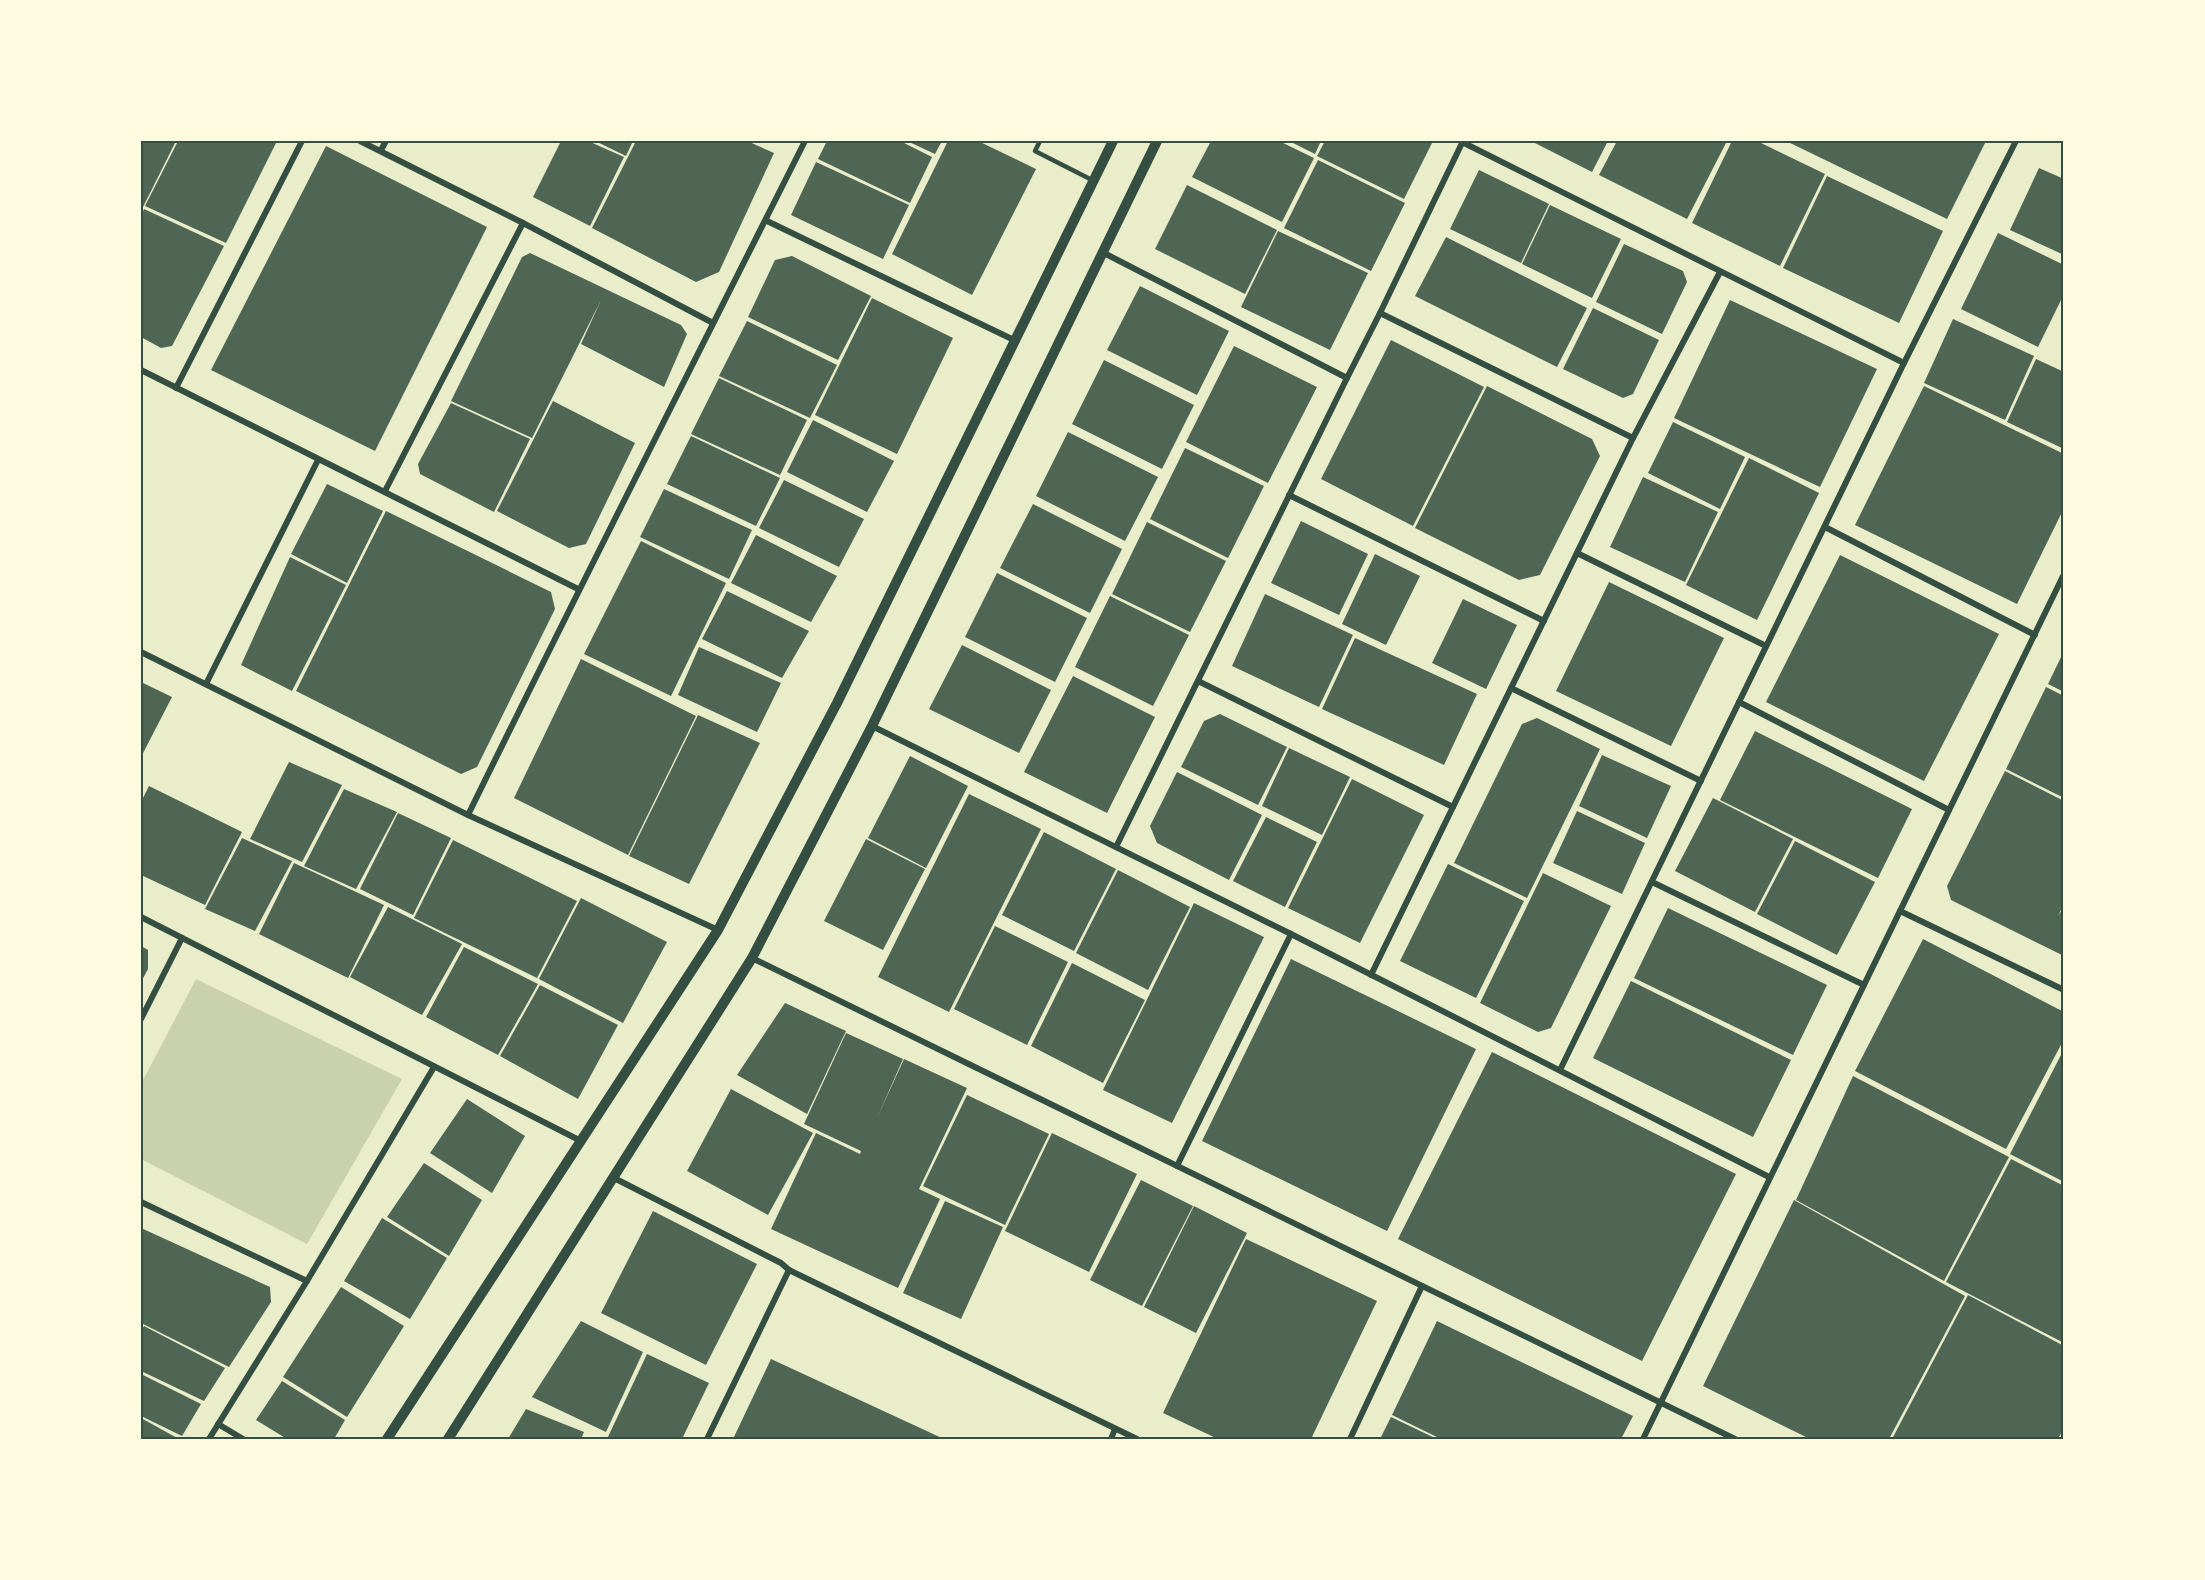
<svg xmlns="http://www.w3.org/2000/svg" width="2205" height="1580" font-family="Rubik,sans-serif">
  <style>
    .green { fill: #cad2ad }
    .building { fill: #4f6655 }
    .lines { fill: none; stroke-linecap: round; stroke-linejoin: round }
    .service { stroke: #344e41; stroke-width: 4.5 }
    .minor { stroke: #344e41; stroke-width: 6 }
    .tertiary { stroke: #344e41; stroke-width: 10 }
    .neatline { fill: none; stroke: #344e41; stroke-width: 2 }
  </style>
  <rect width="100%" height="100%" fill="#e9edc9"/>
  <polygon class="green" points="196,979 402,1079 307,1244 141,1159 141,1084"/>
  <g class="building">
    <polygon points="141,141 176,141 141,211"/>
    <polygon points="178,141 277,141 226,243 145,206"/>
    <polygon points="561,141 588,141 624,157 590,226 533,197"/>
    <polygon points="595,141 633,141 626,156"/>
    <polygon points="636,141 747,141 774,153 719,272 696,282 592,228"/>
    <polygon points="827,141 900,141 932,157 910,203 818,159"/>
    <polygon points="907,141 942,141 935,154"/>
    <polygon points="948,141 978,141 1036,169 972,295 892,254"/>
    <polygon points="1211,141 1279,141 1314,158 1282,222 1192,177"/>
    <polygon points="1289,141 1321,141 1315,154"/>
    <polygon points="1325,141 1433,141 1404,199 1317,156"/>
    <polygon points="1531,141 1608,141 1592,172"/>
    <polygon points="1617,141 1727,141 1687,219 1599,175"/>
    <polygon points="1732,141 1757,141 1825,174 1780,266 1692,223"/>
    <polygon points="1786,141 1981,141 1985,143 1947,219"/>
    <polygon points="326,146 487,227 375,451 211,370"/>
    <polygon points="1318,160 1405,203 1371,271 1284,228"/>
    <polygon points="816,162 909,205 883,259 791,215"/>
    <polygon points="2039,168 2064,179 2064,255 2010,230"/>
    <polygon points="1479,170 1549,204 1521,263 1450,229"/>
    <polygon points="1827,176 1943,231 1899,323 1783,268"/>
    <polygon points="1187,185 1277,230 1245,294 1155,249"/>
    <polygon points="1550,205 1621,239 1592,298 1522,264"/>
    <polygon points="144,209 224,246 172,346 161,348 141,337 141,216"/>
    <polygon points="1278,231 1368,273 1330,350 1241,307"/>
    <polygon points="1998,233 2064,265 2064,294 2038,347 1961,309"/>
    <polygon points="1446,237 1587,308 1557,367 1415,296"/>
    <polygon points="1624,244 1683,271 1687,282 1662,334 1596,302"/>
    <polygon points="530,253 681,325 687,334 664,387 581,344 601,300 532,438 451,401 522,257"/>
    <polygon points="792,256 871,296 838,360 748,317 775,260"/>
    <polygon points="1140,286 1229,331 1197,395 1107,350"/>
    <polygon points="872,298 953,338 897,454 815,415"/>
    <polygon points="1730,300 1877,369 1820,487 1674,418"/>
    <polygon points="1593,308 1659,340 1633,394 1623,398 1563,369"/>
    <polygon points="1953,319 2034,356 2005,420 1924,383"/>
    <polygon points="747,321 837,365 810,418 719,376"/>
    <polygon points="1391,340 1484,387 1413,526 1321,479"/>
    <polygon points="1234,346 1317,387 1268,483 1186,442"/>
    <polygon points="2036,359 2064,372 2064,449 2007,422"/>
    <polygon points="1104,360 1194,405 1162,469 1072,424"/>
    <polygon points="719,378 807,420 780,475 691,434"/>
    <polygon points="1487,386 1592,439 1600,456 1540,575 1519,580 1415,528"/>
    <polygon points="1924,386 2064,454 2064,508 2017,604 1855,525"/>
    <polygon points="553,401 635,443 586,544 569,548 497,511"/>
    <polygon points="451,403 530,439 494,512 420,474 418,464"/>
    <polygon points="813,420 894,461 867,512 787,472"/>
    <polygon points="1673,422 1745,457 1720,509 1648,473"/>
    <polygon points="1068,432 1158,477 1125,541 1036,496"/>
    <polygon points="691,436 780,478 756,526 667,484"/>
    <polygon points="1185,448 1264,486 1228,558 1150,519"/>
    <polygon points="1749,458 1819,493 1757,620 1686,585"/>
    <polygon points="1643,477 1718,512 1685,582 1610,547"/>
    <polygon points="784,480 864,519 839,567 759,528"/>
    <polygon points="327,484 383,511 347,583 291,554"/>
    <polygon points="664,489 752,530 729,579 640,537"/>
    <polygon points="1033,504 1122,549 1090,613 1000,568"/>
    <polygon points="386,511 551,592 555,609 477,767 461,774 296,691"/>
    <polygon points="1301,521 1368,554 1339,615 1271,583"/>
    <polygon points="1147,522 1226,561 1190,632 1112,594"/>
    <polygon points="756,535 837,576 811,622 731,583"/>
    <polygon points="641,541 726,583 671,696 584,654"/>
    <polygon points="1375,554 1420,576 1386,645 1342,624"/>
    <polygon points="1840,555 1999,634 1924,781 1766,702"/>
    <polygon points="290,557 346,585 292,691 241,665"/>
    <polygon points="997,573 1087,618 1055,682 965,637"/>
    <polygon points="1609,582 1724,638 1671,746 1556,691"/>
    <polygon points="727,591 809,631 782,678 702,639"/>
    <polygon points="1265,594 1353,635 1319,707 1232,666"/>
    <polygon points="1110,596 1189,635 1153,706 1075,667"/>
    <polygon points="1463,599 1517,625 1486,689 1432,663"/>
    <polygon points="1355,638 1477,694 1444,765 1322,709"/>
    <polygon points="962,645 1051,690 1019,753 929,709"/>
    <polygon points="699,647 781,683 757,732 678,695"/>
    <polygon points="2064,651 2064,692 2048,684"/>
    <polygon points="581,659 696,716 628,855 514,798"/>
    <polygon points="1073,676 1155,717 1107,813 1024,772"/>
    <polygon points="141,682 172,697 141,757"/>
    <polygon points="2046,687 2064,696 2064,798 2006,769"/>
    <polygon points="1220,714 1287,747 1258,805 1181,767 1204,721"/>
    <polygon points="698,715 760,743 689,884 629,856"/>
    <polygon points="1537,718 1600,749 1527,898 1454,863 1522,724"/>
    <polygon points="1755,731 1912,809 1878,878 1720,800"/>
    <polygon points="1289,748 1350,777 1322,835 1262,806"/>
    <polygon points="1602,755 1671,786 1647,838 1579,806"/>
    <polygon points="910,756 968,786 926,868 868,838"/>
    <polygon points="289,762 342,785 302,862 250,839"/>
    <polygon points="2005,771 2064,801 2064,904 2058,916 2064,907 2064,956 1951,900 1947,886"/>
    <polygon points="1177,772 1262,815 1229,880 1157,843 1150,826"/>
    <polygon points="1352,779 1424,815 1360,943 1288,908"/>
    <polygon points="149,786 242,832 205,905 141,875 141,802"/>
    <polygon points="344,789 397,812 356,889 304,866"/>
    <polygon points="969,794 1041,829 949,1012 878,977"/>
    <polygon points="1713,798 1793,839 1755,912 1675,871"/>
    <polygon points="1577,811 1645,843 1622,894 1553,863"/>
    <polygon points="398,813 451,838 413,915 360,889"/>
    <polygon points="1266,817 1317,842 1285,907 1233,881"/>
    <polygon points="1044,832 1116,869 1074,951 1002,915"/>
    <polygon points="242,838 292,861 255,931 205,909"/>
    <polygon points="866,839 925,869 883,950 824,921"/>
    <polygon points="453,840 577,901 537,978 414,918"/>
    <polygon points="1795,841 1875,882 1837,955 1757,914"/>
    <polygon points="294,863 384,905 348,978 259,934"/>
    <polygon points="1448,864 1524,901 1476,998 1400,961"/>
    <polygon points="1118,870 1190,907 1148,990 1076,953"/>
    <polygon points="1543,873 1611,906 1551,1028 1538,1032 1480,1003"/>
    <polygon points="581,898 667,942 623,1023 539,979"/>
    <polygon points="1194,903 1264,937 1172,1123 1103,1090"/>
    <polygon points="388,907 462,944 422,1015 350,977"/>
    <polygon points="1668,908 1827,985 1793,1055 1634,978"/>
    <polygon points="995,926 1068,962 1027,1045 954,1009"/>
    <polygon points="1923,939 2064,1012 2064,1039 2006,1149 1855,1071"/>
    <polygon points="141,946 148,950 148,969 141,982"/>
    <polygon points="464,947 538,984 498,1055 426,1017"/>
    <polygon points="1291,959 1476,1049 1387,1231 1202,1141"/>
    <polygon points="1072,963 1145,1000 1103,1083 1031,1046"/>
    <polygon points="1631,981 1791,1060 1753,1137 1593,1058"/>
    <polygon points="540,985 618,1025 578,1099 500,1056"/>
    <polygon points="785,1003 846,1031 807,1114 737,1075"/>
    <polygon points="846,1033 903,1059 877,1118 904,1059 967,1088 919,1189 940,1199 898,1288 771,1229 816,1133 860,1154 861,1151 804,1124"/>
    <polygon points="2064,1049 2064,1182 2010,1154"/>
    <polygon points="1492,1052 1736,1174 1642,1361 1398,1239"/>
    <polygon points="1853,1076 2009,1157 1944,1281 1796,1200"/>
    <polygon points="731,1089 813,1133 768,1215 687,1171"/>
    <polygon points="967,1095 1049,1134 1005,1225 923,1186"/>
    <polygon points="467,1099 525,1136 492,1193 430,1153"/>
    <polygon points="1052,1133 1137,1174 1089,1272 1005,1231"/>
    <polygon points="2011,1159 2064,1186 2064,1343 1946,1282"/>
    <polygon points="424,1163 482,1200 449,1256 387,1217"/>
    <polygon points="1141,1180 1193,1206 1142,1306 1090,1280"/>
    <polygon points="1794,1200 1965,1296 1889,1439 1810,1439 1703,1386"/>
    <polygon points="945,1201 1003,1227 961,1319 903,1293"/>
    <polygon points="1194,1206 1247,1233 1196,1333 1144,1307"/>
    <polygon points="653,1211 757,1264 706,1365 601,1313"/>
    <polygon points="382,1218 447,1258 410,1319 344,1281"/>
    <polygon points="141,1228 270,1287 271,1302 229,1367 141,1323"/>
    <polygon points="1246,1239 1377,1301 1311,1439 1218,1439 1163,1413"/>
    <polygon points="341,1287 404,1326 347,1417 283,1377"/>
    <polygon points="1968,1295 2064,1346 2064,1428 2058,1439 1892,1439"/>
    <polygon points="581,1321 643,1352 606,1432 532,1397"/>
    <polygon points="1437,1321 1633,1416 1621,1439 1441,1439 1392,1415"/>
    <polygon points="144,1326 225,1368 204,1401 141,1371 141,1331"/>
    <polygon points="647,1354 709,1383 682,1439 607,1439"/>
    <polygon points="771,1359 944,1439 733,1439"/>
    <polygon points="141,1374 201,1404 182,1436 141,1416"/>
    <polygon points="282,1381 345,1420 334,1439 287,1439 256,1420"/>
    <polygon points="526,1409 584,1432 581,1439 508,1439"/>
    <polygon points="1391,1417 1437,1439 1380,1439"/>
    <polygon points="141,1418 179,1439 141,1439"/>
  </g>
  <g class="lines">
    <polyline class="service" points="1040,141 1035,151 1092,180"/>
    <g class="minor">
      <polyline points="360,141 523,223 713,323"/>
      <polyline points="1462,142 1904,363"/>
      <polyline points="381,150 386,141"/>
      <polyline points="767,221 1016,341"/>
      <polyline points="1102,252 1347,378"/>
      <polyline points="1380,313 1633,438"/>
      <path d="M 141,370 C 286,444 433,515 578,589"/>
      <polyline points="176,388 302,141"/>
      <polyline points="385,491 523,223"/>
      <polyline points="1289,495 1544,621"/>
      <polyline points="1825,527 2035,635"/>
      <polyline points="1577,553 1766,646"/>
      <polyline points="141,652 468,815 718,930"/>
      <polyline points="1198,681 1453,807"/>
      <polyline points="206,684 318,460"/>
      <polyline points="1511,688 1701,781"/>
      <polyline points="1739,702 1949,810"/>
      <polyline points="872,726 1291,934 1769,1177"/>
      <path d="M 468,815 C 578,590 692,366 805,141"/>
      <polyline points="1116,847 1347,378 1380,313 1463,141"/>
      <polyline points="1652,882 1864,985"/>
      <polyline points="1900,911 2064,990"/>
      <polyline points="141,917 581,1141"/>
      <polyline points="752,958 1735,1439"/>
      <polyline points="1371,975 1633,438 1720,272"/>
      <polyline points="141,1019 182,938"/>
      <polyline points="1560,1070 1904,363 2016,141"/>
      <polyline points="1177,1166 1291,934"/>
      <polyline points="614,1178 781,1263 789,1270 1137,1439"/>
      <polyline points="141,1202 307,1281"/>
      <polyline points="218,1424 243,1439"/>
      <polyline points="209,1439 307,1281 434,1067"/>
      <polyline points="707,1439 789,1270"/>
      <polyline points="1111,1439 1115,1429"/>
      <polyline points="1350,1439 1422,1286"/>
      <polyline points="1643,1439 2064,574"/>
    </g>
    <g class="tertiary">
      <polyline points="387,1439 718,930 837,703 1113,141"/>
      <polyline points="448,1439 752,958 872,726 1157,141"/>
    </g>
  </g>
  <rect width="2205" height="1580" fill="none" stroke="#fefae0" stroke-width="285"/>
  <rect x="142" y="142" width="1920" height="1296" class="neatline"/>
</svg>
